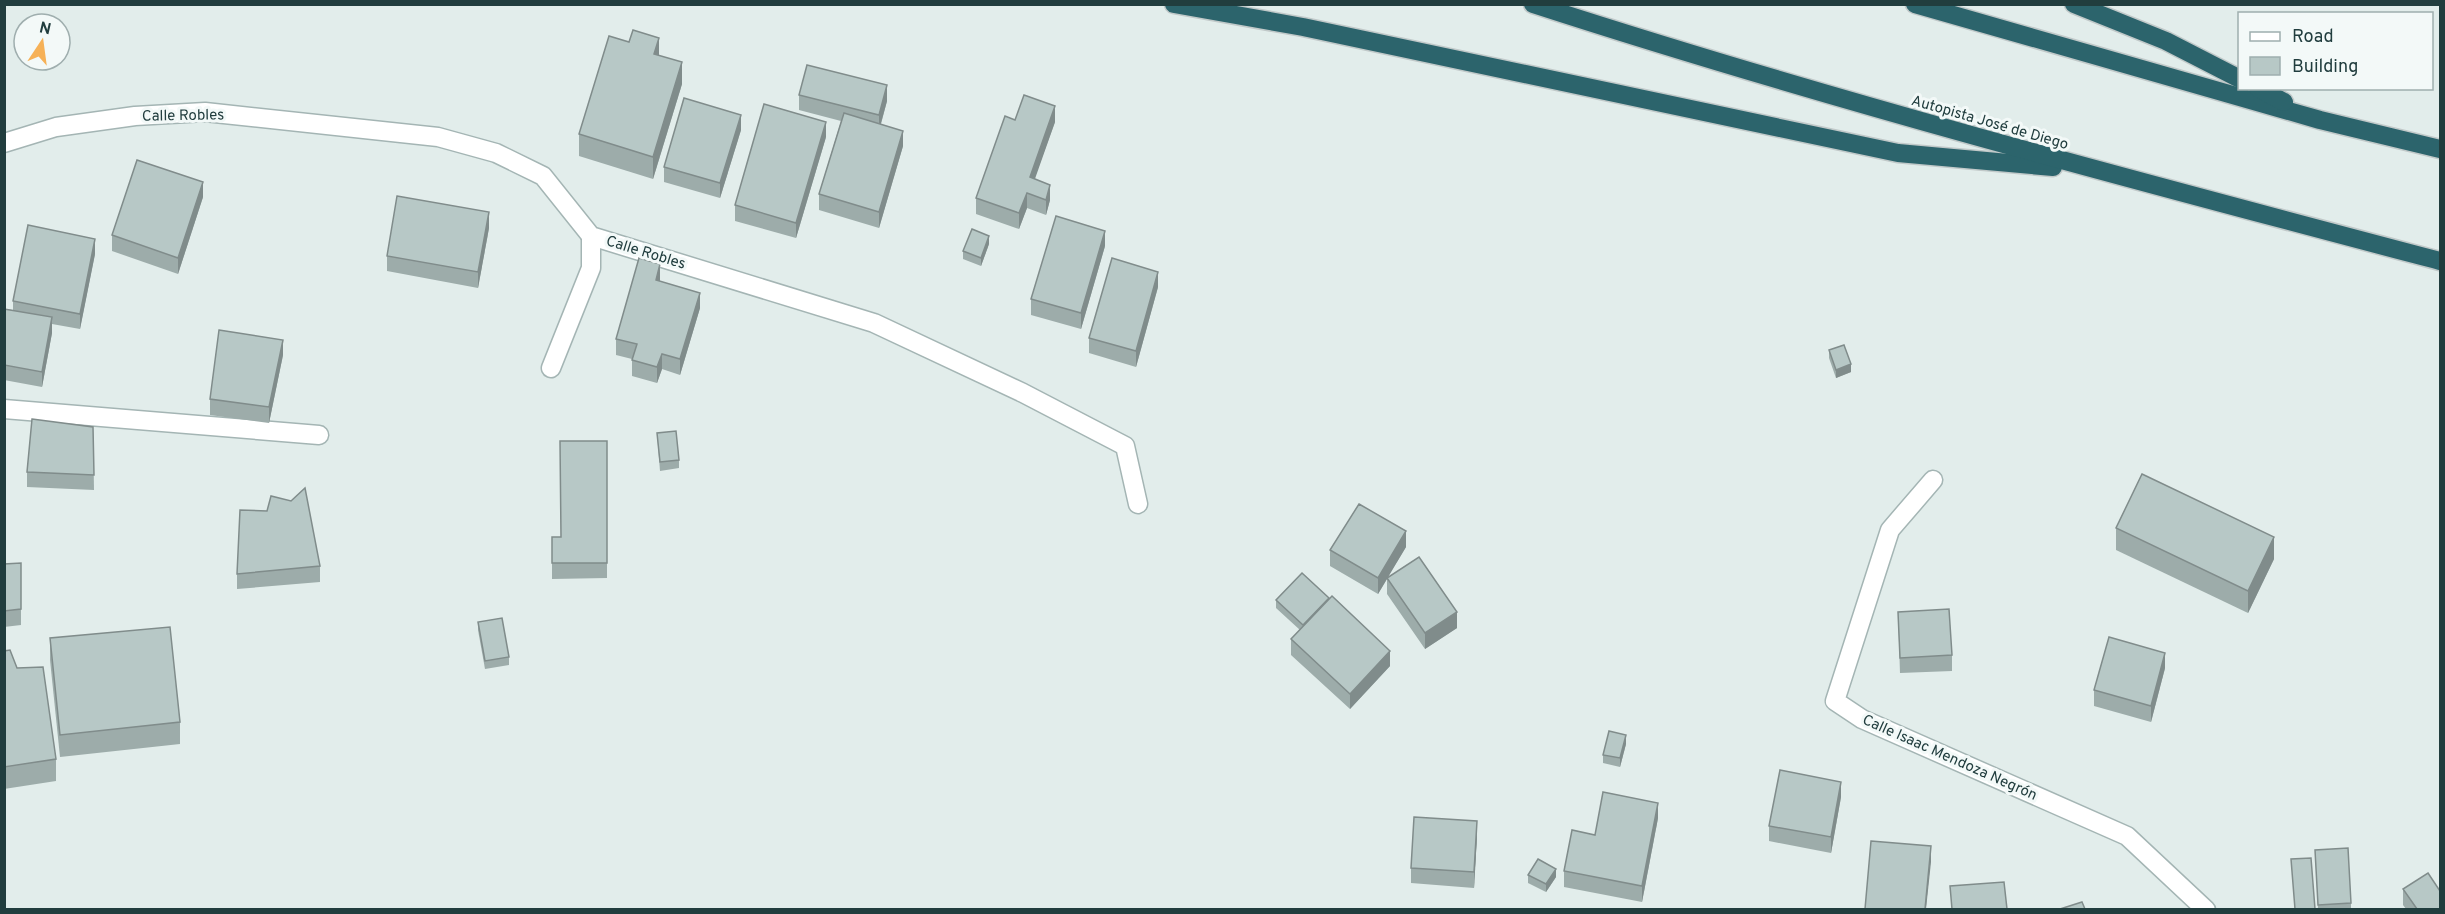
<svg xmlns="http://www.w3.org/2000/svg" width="2445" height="914" font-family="Overpass,sans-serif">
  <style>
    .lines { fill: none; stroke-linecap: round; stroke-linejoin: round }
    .minor-casing { stroke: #a4b5b4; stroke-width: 21 }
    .highway-casing { stroke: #c1c9c9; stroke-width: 21 }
    .minor { stroke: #fff; stroke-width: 18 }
    .highway { stroke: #2c646c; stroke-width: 18 }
    .wall { fill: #9dacaa }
    .shaded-wall { fill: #808c8b }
    .building { fill: #b7c8c6; stroke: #808c8b; stroke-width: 1.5 }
    .labels { text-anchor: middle; stroke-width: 6; stroke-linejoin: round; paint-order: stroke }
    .street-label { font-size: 15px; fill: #213d3e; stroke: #f3f9f8 }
  </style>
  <rect width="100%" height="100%" fill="#e2edeb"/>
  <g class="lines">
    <defs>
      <g id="minor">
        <polyline points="4,143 56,127 135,116 205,112 438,137 496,153 543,176 591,236 874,323 1023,393 1125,446 1138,504"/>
        <polyline points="551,368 591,268 591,236"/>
        <polyline points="4,409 319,435"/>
        <polyline points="1933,480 1890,530 1835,701 1862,719 2127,836 2206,910"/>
      </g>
      <g id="highway">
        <polyline points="1174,4 1303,27 1898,153 2053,167"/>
        <path d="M 1533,4 C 1832,101 2137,181 2440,261"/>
        <polyline points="1915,4 2320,120 2440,149"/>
        <polyline points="2074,4 2166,41 2240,79"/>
        <polyline points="2258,88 2284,102"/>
      </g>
    </defs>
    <use href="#minor" class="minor-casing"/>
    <use href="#highway" class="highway-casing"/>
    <use href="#minor" class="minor"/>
    <use href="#highway" class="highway"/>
  </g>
  <g class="wall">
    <polygon points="659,56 682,84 653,179 579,156 579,134"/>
    <polygon points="799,95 887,101 881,124 903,146 879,228 819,210 819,194 841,121 799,110"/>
    <polygon points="1015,120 1055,122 1034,179 1050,200 1046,215 1027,208 1019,229 976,214 976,198"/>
    <polygon points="741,130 720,198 664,182 664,167"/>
    <polygon points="826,137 796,238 735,221 735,205"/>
    <polygon points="203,197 178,274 112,251 112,235"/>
    <polygon points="489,228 478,288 387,271 387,256"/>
    <polygon points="989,244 981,266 963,259 963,251"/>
    <polygon points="1105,246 1081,329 1031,315 1031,299"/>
    <polygon points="95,254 80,329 52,324 52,333 42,387 4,380 4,309 13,310 13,301"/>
    <polygon points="660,280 660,281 700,308 680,375 662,369 657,383 632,376 632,359 616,355 616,339"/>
    <polygon points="1158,287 1136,367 1089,353 1089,338"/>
    <polygon points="1829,350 1851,372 1836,378 1829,358"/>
    <polygon points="283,355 269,423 210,415 210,399"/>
    <polygon points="93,427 94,490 27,487 27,472"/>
    <polygon points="657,433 679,460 679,468 660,471"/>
    <polygon points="607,441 607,578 552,579 552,537 561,537"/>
    <polygon points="291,501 320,566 320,582 237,589 237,574 267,511"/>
    <polygon points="2116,528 2274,559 2248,613 2116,550"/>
    <polygon points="1406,547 1387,578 1457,628 1425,649 1387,594 1387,579 1378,594 1330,566 1330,550"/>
    <polygon points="21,563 21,625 4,627 4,564"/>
    <polygon points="1276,600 1329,600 1390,666 1350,709 1291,655 1291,639 1300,630 1276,608"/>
    <polygon points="1898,612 1952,655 1952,671 1900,673"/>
    <polygon points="478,622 509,657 509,665 485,669 478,630"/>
    <polygon points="50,638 180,722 180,744 60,757 50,660"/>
    <polygon points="4,651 17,668 56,759 56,781 4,789"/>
    <polygon points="2165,668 2151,722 2094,706 2094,690"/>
    <polygon points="1626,744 1620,767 1603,763 1603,755"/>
    <polygon points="1841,797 1831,853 1769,841 1769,826"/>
    <polygon points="1658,818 1642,902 1564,887 1564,871 1595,835"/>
    <polygon points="1477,836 1474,888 1411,883 1411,868"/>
    <polygon points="2315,850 2351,903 2351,909 2318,909"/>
    <polygon points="1528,875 1556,877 1546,892 1528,883"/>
    <polygon points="2403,889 2440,909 2406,909 2403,905"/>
  </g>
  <g class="shaded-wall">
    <polygon points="659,38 659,60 654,54"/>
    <polygon points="682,62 682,84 653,179 653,157"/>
    <polygon points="887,85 887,101 879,130 879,115"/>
    <polygon points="1055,106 1055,122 1030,193 1030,177"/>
    <polygon points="741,115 741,130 720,198 720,183"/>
    <polygon points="826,122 826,137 796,238 796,223"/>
    <polygon points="903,131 903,146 879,228 879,212"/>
    <polygon points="203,182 203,197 178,274 178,258"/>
    <polygon points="1050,185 1050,200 1046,215 1046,200"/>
    <polygon points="1027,193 1027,208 1019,229 1019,213"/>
    <polygon points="489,212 489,228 478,288 478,272"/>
    <polygon points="1105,231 1105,246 1081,329 1081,313"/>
    <polygon points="989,236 989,244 981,266 981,258"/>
    <polygon points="95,239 95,254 80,329 80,314"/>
    <polygon points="660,264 660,280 656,296 656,280"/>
    <polygon points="1158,272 1158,287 1136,367 1136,351"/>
    <polygon points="700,293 700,308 680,375 680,359"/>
    <polygon points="52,317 52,333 42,387 42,372"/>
    <polygon points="283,340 283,355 269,423 269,407"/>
    <polygon points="662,354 662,369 657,383 657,367"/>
    <polygon points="1851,364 1851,372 1836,378 1836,370"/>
    <polygon points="1406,531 1406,547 1378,594 1378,578"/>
    <polygon points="2274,537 2274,559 2248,613 2248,591"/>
    <polygon points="1457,612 1457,628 1425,649 1425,633"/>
    <polygon points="1390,651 1390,666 1350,709 1350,694"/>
    <polygon points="2165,653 2165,668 2151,722 2151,706"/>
    <polygon points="1626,735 1626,744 1620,767 1620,758"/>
    <polygon points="1841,782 1841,797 1831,853 1831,837"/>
    <polygon points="1658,803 1658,818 1642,902 1642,886"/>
    <polygon points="1477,821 1477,836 1474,888 1474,872"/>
    <polygon points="1931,846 1931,862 1926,909 1925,909"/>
    <polygon points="1556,869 1556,877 1546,892 1546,884"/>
  </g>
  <g class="building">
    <polygon points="633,30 659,38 654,54 682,62 653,157 579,134 609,36 629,42"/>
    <polygon points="807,65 887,85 879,115 799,95"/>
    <polygon points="1024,95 1055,106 1030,177 1050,185 1046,200 1027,193 1019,213 976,198 1005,116 1015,120"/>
    <polygon points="684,98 741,115 720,183 664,167"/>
    <polygon points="764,104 826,122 796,223 735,205"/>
    <polygon points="844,113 903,131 879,212 819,194"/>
    <polygon points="137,160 203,182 178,258 112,235"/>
    <polygon points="397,196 489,212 478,272 387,256"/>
    <polygon points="1056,216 1105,231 1081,313 1031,299"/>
    <polygon points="28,225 95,239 80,314 13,301"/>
    <polygon points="972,229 989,236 981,258 963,251"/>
    <polygon points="639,258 660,264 656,280 700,293 680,359 662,354 657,367 632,360 637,344 616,339"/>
    <polygon points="1112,258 1158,272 1136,351 1089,338"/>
    <polygon points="4,309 52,317 42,372 4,365"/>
    <polygon points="219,330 283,340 269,407 210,399"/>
    <polygon points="1844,345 1851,364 1836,370 1829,350"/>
    <polygon points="32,419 93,427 94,475 27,472"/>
    <polygon points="676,431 679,460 660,462 657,433"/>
    <polygon points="560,441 607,441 607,563 552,563 552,537 561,537"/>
    <polygon points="2142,474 2274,537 2248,591 2116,528"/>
    <polygon points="305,488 320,566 237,574 240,510 267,511 271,496 291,501"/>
    <polygon points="1359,504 1406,531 1378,578 1330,550"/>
    <polygon points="1419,557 1457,612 1425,633 1387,578"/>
    <polygon points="21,563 21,609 4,611 4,564"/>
    <polygon points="1302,573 1329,598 1303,625 1276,600"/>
    <polygon points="1332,596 1390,651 1350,694 1291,639"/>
    <polygon points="1949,609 1952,655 1900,658 1898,612"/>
    <polygon points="502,618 509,657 485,661 478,622"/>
    <polygon points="170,627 180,722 60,735 50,638"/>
    <polygon points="2109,637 2165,653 2151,706 2094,690"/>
    <polygon points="10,650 17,668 43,667 56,759 4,767 4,651"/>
    <polygon points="1609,731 1626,735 1620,758 1603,755"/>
    <polygon points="1780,770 1841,782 1831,837 1769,826"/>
    <polygon points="1603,792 1658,803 1642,886 1564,871 1572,830 1595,835"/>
    <polygon points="1414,817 1477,821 1474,872 1411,868"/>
    <polygon points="1871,841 1931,846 1925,909 1865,909"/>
    <polygon points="2348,848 2351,903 2318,905 2315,850"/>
    <polygon points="2311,858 2315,909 2295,909 2291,859"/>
    <polygon points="1538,859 1556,869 1546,884 1528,875"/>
    <polygon points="2428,873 2440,891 2440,909 2417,909 2403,889"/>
    <polygon points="2004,882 2007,909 1952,909 1950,886"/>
    <polygon points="2082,902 2085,909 2060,909"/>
  </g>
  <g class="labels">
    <g class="street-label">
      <text transform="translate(183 115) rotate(-1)" y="5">Calle Robles</text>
      <text transform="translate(1990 122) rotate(16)" y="5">Autopista José de Diego</text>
      <text transform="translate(646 252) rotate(17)" y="5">Calle Robles</text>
      <text transform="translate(1950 757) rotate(24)" y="5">Calle Isaac Mendoza Negrón</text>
    </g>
  </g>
  <rect width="2445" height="914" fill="none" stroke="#213d3e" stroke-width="12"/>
  <rect x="2238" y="12" width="195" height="78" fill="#f3f9f8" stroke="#9faeae" stroke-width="1.5"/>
  <rect x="2250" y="32" width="30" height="9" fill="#ffffff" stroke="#9faeae" stroke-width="1.5"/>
  <text x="2292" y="42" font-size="18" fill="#213d3e">Road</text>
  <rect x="2250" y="57" width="30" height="18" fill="#b7c8c6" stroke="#9faeae" stroke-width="1.5"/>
  <text x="2292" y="72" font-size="18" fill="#213d3e">Building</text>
  <g transform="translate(42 42) rotate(13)"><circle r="28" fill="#f3f9f8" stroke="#9faeae" stroke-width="1.5"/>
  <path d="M0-4.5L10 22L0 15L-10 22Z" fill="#f6b157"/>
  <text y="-9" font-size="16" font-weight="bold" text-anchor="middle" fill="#213d3e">N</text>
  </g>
</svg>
